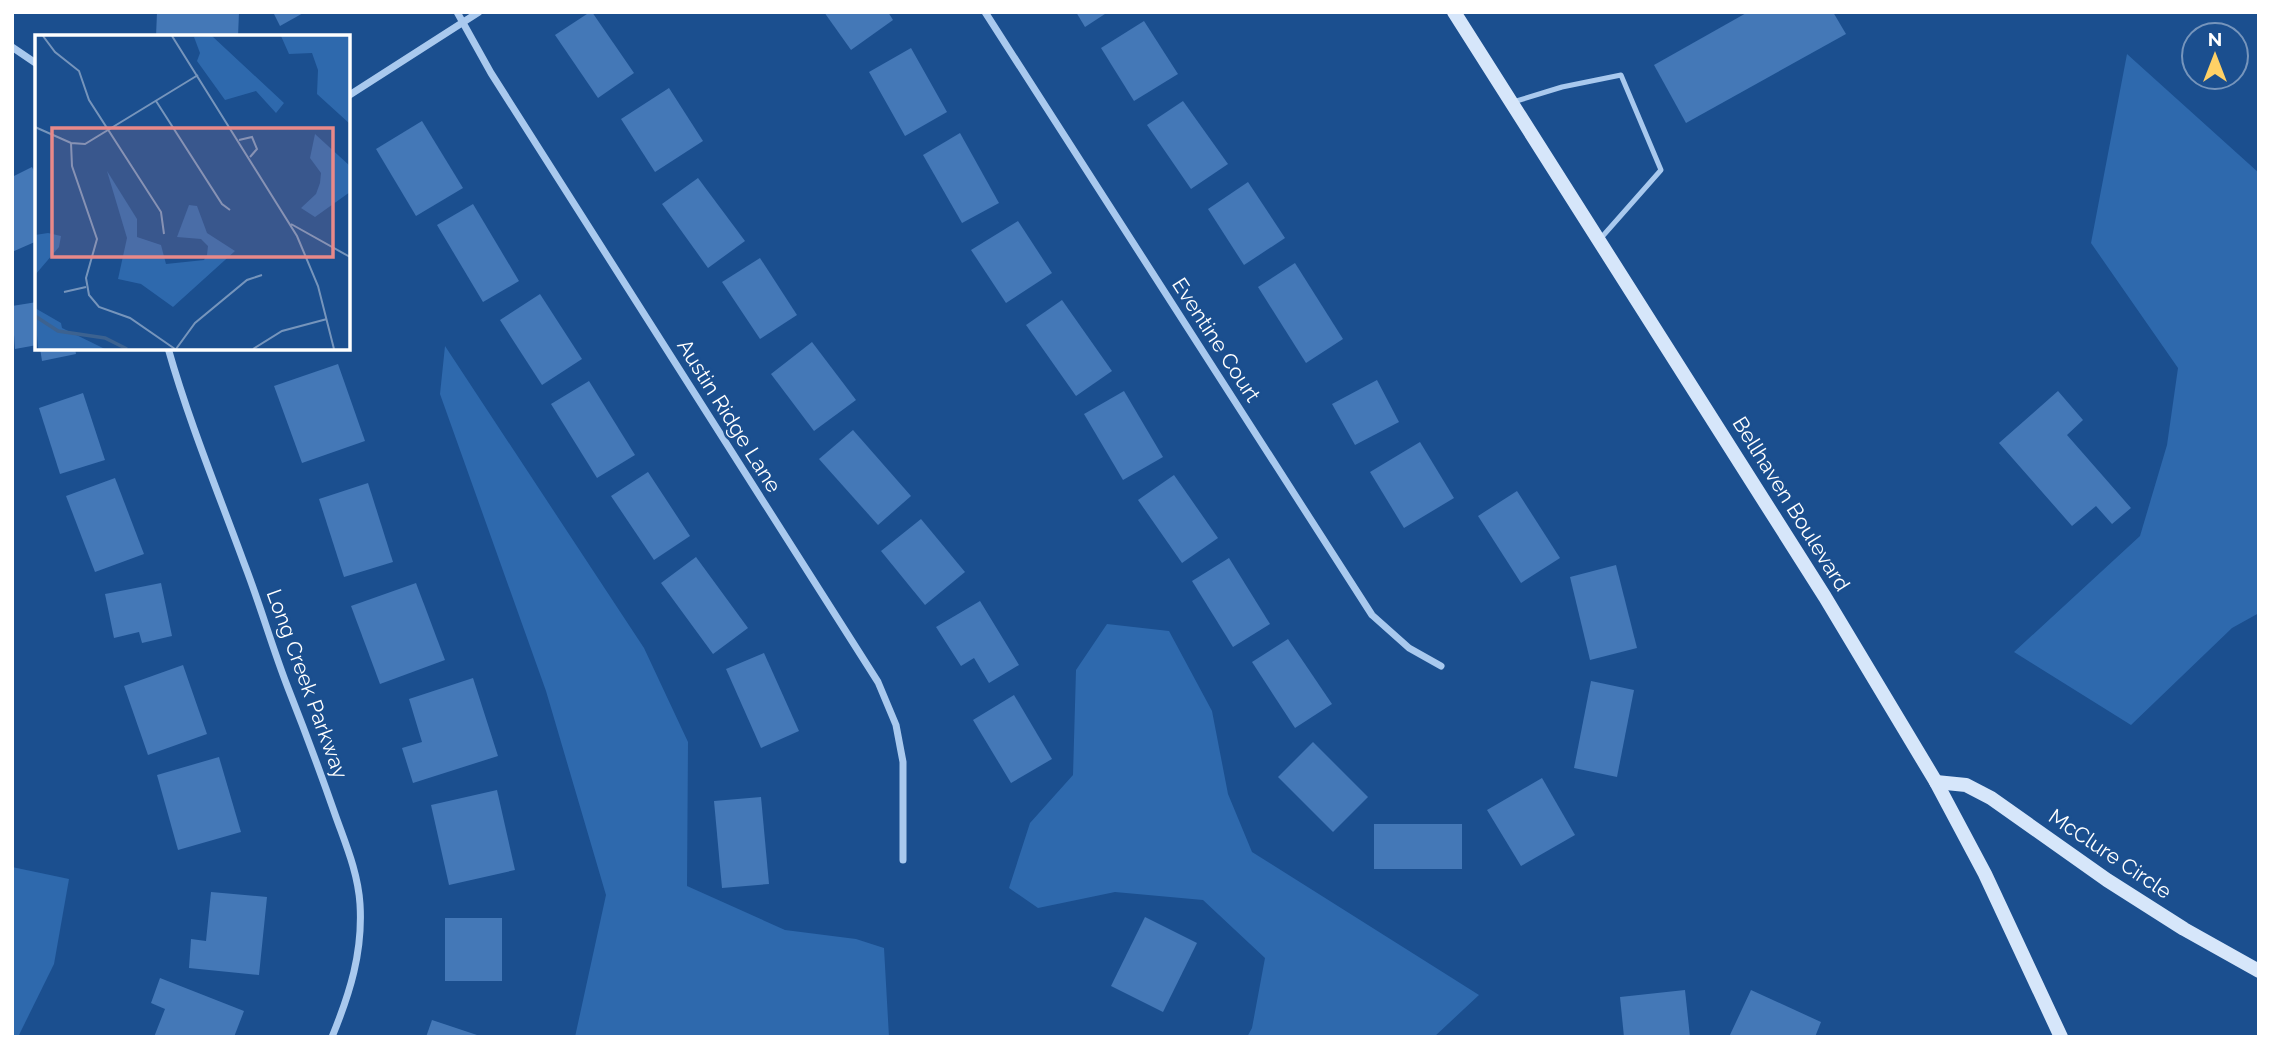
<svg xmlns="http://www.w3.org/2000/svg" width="2271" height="1049" font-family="Raleway,sans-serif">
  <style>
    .green { fill: #2e69ad }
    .building { fill: #4478b7 }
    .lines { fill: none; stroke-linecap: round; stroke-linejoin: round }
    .lane { stroke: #a9c9ee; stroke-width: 5 }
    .street { stroke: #a9c9ee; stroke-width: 7 }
    .secondary { stroke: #d6e6fa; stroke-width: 14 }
    .labels { text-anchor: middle; stroke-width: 5; stroke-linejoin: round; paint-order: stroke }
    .street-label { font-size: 21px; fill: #fff; stroke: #1b4f8f }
    .inset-river { fill: none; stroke: #3c6290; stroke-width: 3.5 }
    .inset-road { fill: none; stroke: #7695bc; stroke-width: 2 }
    .view { fill: #e88989; fill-opacity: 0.15; stroke: #e88989; stroke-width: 3.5 }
    .inset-edge { fill: none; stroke: #fff; stroke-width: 3.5 }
  </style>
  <rect width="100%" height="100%" fill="#1b4f8f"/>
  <g class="green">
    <polygon points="2127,54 2259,173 2259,613 2232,628 2131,725 2014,652 2140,536 2167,445 2178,368 2091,243"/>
    <polygon points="445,346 644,648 688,742 687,886 785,930 856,939 884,948 889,1037 575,1037 606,895 546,691 440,394"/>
    <polygon points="1107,624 1169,631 1212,711 1228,794 1252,852 1479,995 1434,1037 1247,1037 1252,1028 1265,958 1203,900 1115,892 1038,908 1009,888 1030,823 1073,775 1076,670"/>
    <polygon points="12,867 69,879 54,964 18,1037 12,1037"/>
  </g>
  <g class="building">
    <polygon points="157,12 239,12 238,37 156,37"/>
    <polygon points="273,12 305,12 280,26"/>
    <polygon points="590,12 592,12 634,73 598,98 555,35"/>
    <polygon points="824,12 888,12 893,20 851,50"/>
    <polygon points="1076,12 1108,12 1085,27"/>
    <polygon points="1748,12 1833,12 1846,34 1686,123 1654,65"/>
    <polygon points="1144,21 1178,74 1134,101 1101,48"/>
    <polygon points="911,48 947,112 905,136 869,72"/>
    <polygon points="669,88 703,141 655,172 621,119"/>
    <polygon points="1183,101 1228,164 1191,189 1147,125"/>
    <polygon points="422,121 463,188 416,216 376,149"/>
    <polygon points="960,133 999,203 962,223 923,155"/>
    <polygon points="32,167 37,177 37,241 12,252 12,177"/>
    <polygon points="698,178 745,241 708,268 662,204"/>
    <polygon points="1248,182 1285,238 1244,265 1208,209"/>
    <polygon points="473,204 519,281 483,302 437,225"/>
    <polygon points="1018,221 1052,273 1006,303 971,250"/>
    <polygon points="760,258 797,315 760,339 722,282"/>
    <polygon points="1295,263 1343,339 1306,363 1258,287"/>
    <polygon points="540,294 582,359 542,385 500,320"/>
    <polygon points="1062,300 1112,371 1076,396 1026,325"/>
    <polygon points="37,302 37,345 15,349 12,306"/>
    <polygon points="812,342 856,400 814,431 771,374"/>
    <polygon points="40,348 75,348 76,354 42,361"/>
    <polygon points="338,364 365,441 302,463 274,386"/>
    <polygon points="1377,380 1399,422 1355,445 1332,404"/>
    <polygon points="589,381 635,455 597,478 551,404"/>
    <polygon points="1124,391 1163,457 1123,480 1084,414"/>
    <polygon points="2058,391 2083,420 2067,435 2131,508 2112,524 2096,506 2072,526 1999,443"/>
    <polygon points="83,393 105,460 60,474 39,408"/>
    <polygon points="853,430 911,496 878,525 819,459"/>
    <polygon points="1420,442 1454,498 1404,528 1370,472"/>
    <polygon points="648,472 690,536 654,560 611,496"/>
    <polygon points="1174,475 1218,538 1182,563 1138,500"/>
    <polygon points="115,478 144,554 95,572 66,496"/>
    <polygon points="368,483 393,562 344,577 319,499"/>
    <polygon points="1517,491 1560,558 1521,583 1478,516"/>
    <polygon points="921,519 965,572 925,605 881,551"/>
    <polygon points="696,557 748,628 713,654 661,583"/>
    <polygon points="1229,558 1270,624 1233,647 1192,581"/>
    <polygon points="1616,565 1637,648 1590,660 1570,577"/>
    <polygon points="161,583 172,636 142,643 139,632 114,638 105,594"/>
    <polygon points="416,583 445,660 380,684 351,606"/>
    <polygon points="980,601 1019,665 989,683 974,658 961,666 936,627"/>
    <polygon points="1288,639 1332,704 1295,728 1252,662"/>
    <polygon points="764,653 799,731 761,748 726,669"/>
    <polygon points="183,665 207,734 148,755 124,686"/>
    <polygon points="473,678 498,756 413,783 402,748 422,742 409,699"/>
    <polygon points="1591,681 1634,690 1617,777 1574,768"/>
    <polygon points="1014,695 1052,759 1011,783 973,720"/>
    <polygon points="1313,742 1368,797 1333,832 1278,777"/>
    <polygon points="219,757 241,832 178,850 157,775"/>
    <polygon points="1542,778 1575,835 1521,866 1487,810"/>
    <polygon points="497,790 515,870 449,885 431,805"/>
    <polygon points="761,797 769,884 722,888 714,801"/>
    <rect x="1374" y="824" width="88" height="45"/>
    <polygon points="211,892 267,897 259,975 189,968 191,939 206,941"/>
    <polygon points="1145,917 1197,943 1163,1012 1111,986"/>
    <rect x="445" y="918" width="57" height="63"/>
    <polygon points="160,978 244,1011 234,1037 154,1037 165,1009 151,1003"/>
    <polygon points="1685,990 1690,1037 1624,1037 1620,997"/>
    <polygon points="1751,990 1821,1022 1815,1037 1729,1037"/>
    <polygon points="432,1020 480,1036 480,1037 426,1037"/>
  </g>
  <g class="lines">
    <polyline class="lane" points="1513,102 1562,87 1621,75 1661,170 1601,238"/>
    <g class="street">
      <polyline points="457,12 491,73 878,682 896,725 903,762 903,860"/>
      <polyline points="985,12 1372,615 1409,648 1441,666"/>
      <polyline points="12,47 37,64"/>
      <polyline points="348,96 479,12"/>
      <path d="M 168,348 C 189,422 218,492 244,563 C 260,604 272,647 288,688 C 305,731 321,774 336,817 C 346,845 358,873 360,904 C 363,952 350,993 332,1037"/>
    </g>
    <g class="secondary">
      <polyline points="1454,12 1825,597 1936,782 1985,874 2061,1037"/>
      <polyline points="1936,782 1966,785 1991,798 2107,880 2184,929 2259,971"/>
    </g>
  </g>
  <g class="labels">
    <g class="street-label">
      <text transform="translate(1216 340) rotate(57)" y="7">Eventine Court</text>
      <text transform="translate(729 416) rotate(58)" y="7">Austin Ridge Lane</text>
      <text transform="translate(1791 504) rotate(58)" y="7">Bellhaven Boulevard</text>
      <text transform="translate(307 684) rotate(70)" y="7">Long Creek Parkway</text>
      <text transform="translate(2110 854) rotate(34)" y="7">McClure Circle</text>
    </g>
  </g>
  <g transform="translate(35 35)">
    <rect width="315" height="315" fill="#1b4f8f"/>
    <path d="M 177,1 L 249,68 L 241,78 L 221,56 L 190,65 L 162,26 L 165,18 L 159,2 ZM 246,1 L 315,1 L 315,89 L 282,59 L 283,35 L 277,18 L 254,19 ZM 280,99 L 315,131 L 315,157 L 280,182 L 266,173 L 281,159 L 285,148 L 286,138 L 275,123 ZM 72,136 L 102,184 L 102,202 L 126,210 L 131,229 L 169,225 L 172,220 L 173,211 L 166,204 L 142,202 L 154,170 L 162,171 L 172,198 L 200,216 L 138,272 L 106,249 L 83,244 L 92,203 ZM 13,198 L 26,201 L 24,212 L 0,240 L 0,200 ZM 0,273 L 26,288 L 27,293 L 70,314 L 3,314 Z" fill="#2e69ad"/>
    <path class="inset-river" d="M 0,281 L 23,296 L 70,303 L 92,314"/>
    <path class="inset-road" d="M 8,1 L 20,17 L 44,36 L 54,65 L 126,177 L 129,199M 137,1 L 262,201 L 283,251 L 299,314M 121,66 L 187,169 L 195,175M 0,92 L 36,108 L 50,109 L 163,40M 204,105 L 217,102 L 222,114 L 215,122M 36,108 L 37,131 L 62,204 L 51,243 L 54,260 L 64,272 L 95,283 L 140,314M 256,189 L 315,222M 29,257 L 51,252M 141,314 L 160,288 L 212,245 L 227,240M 218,314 L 247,296 L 292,284"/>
    <path class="view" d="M 17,93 L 298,93 L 298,222 L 17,222 Z"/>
    <rect width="315" height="315" class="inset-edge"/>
  </g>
  <rect width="2271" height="1049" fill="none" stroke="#ffffff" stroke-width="28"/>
  <g transform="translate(2215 56)"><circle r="33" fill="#1b4f8f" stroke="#7695bc" stroke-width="2"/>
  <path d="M0-5L12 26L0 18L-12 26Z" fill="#ffd166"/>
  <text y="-10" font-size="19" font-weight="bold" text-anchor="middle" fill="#ffffff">N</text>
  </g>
</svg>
